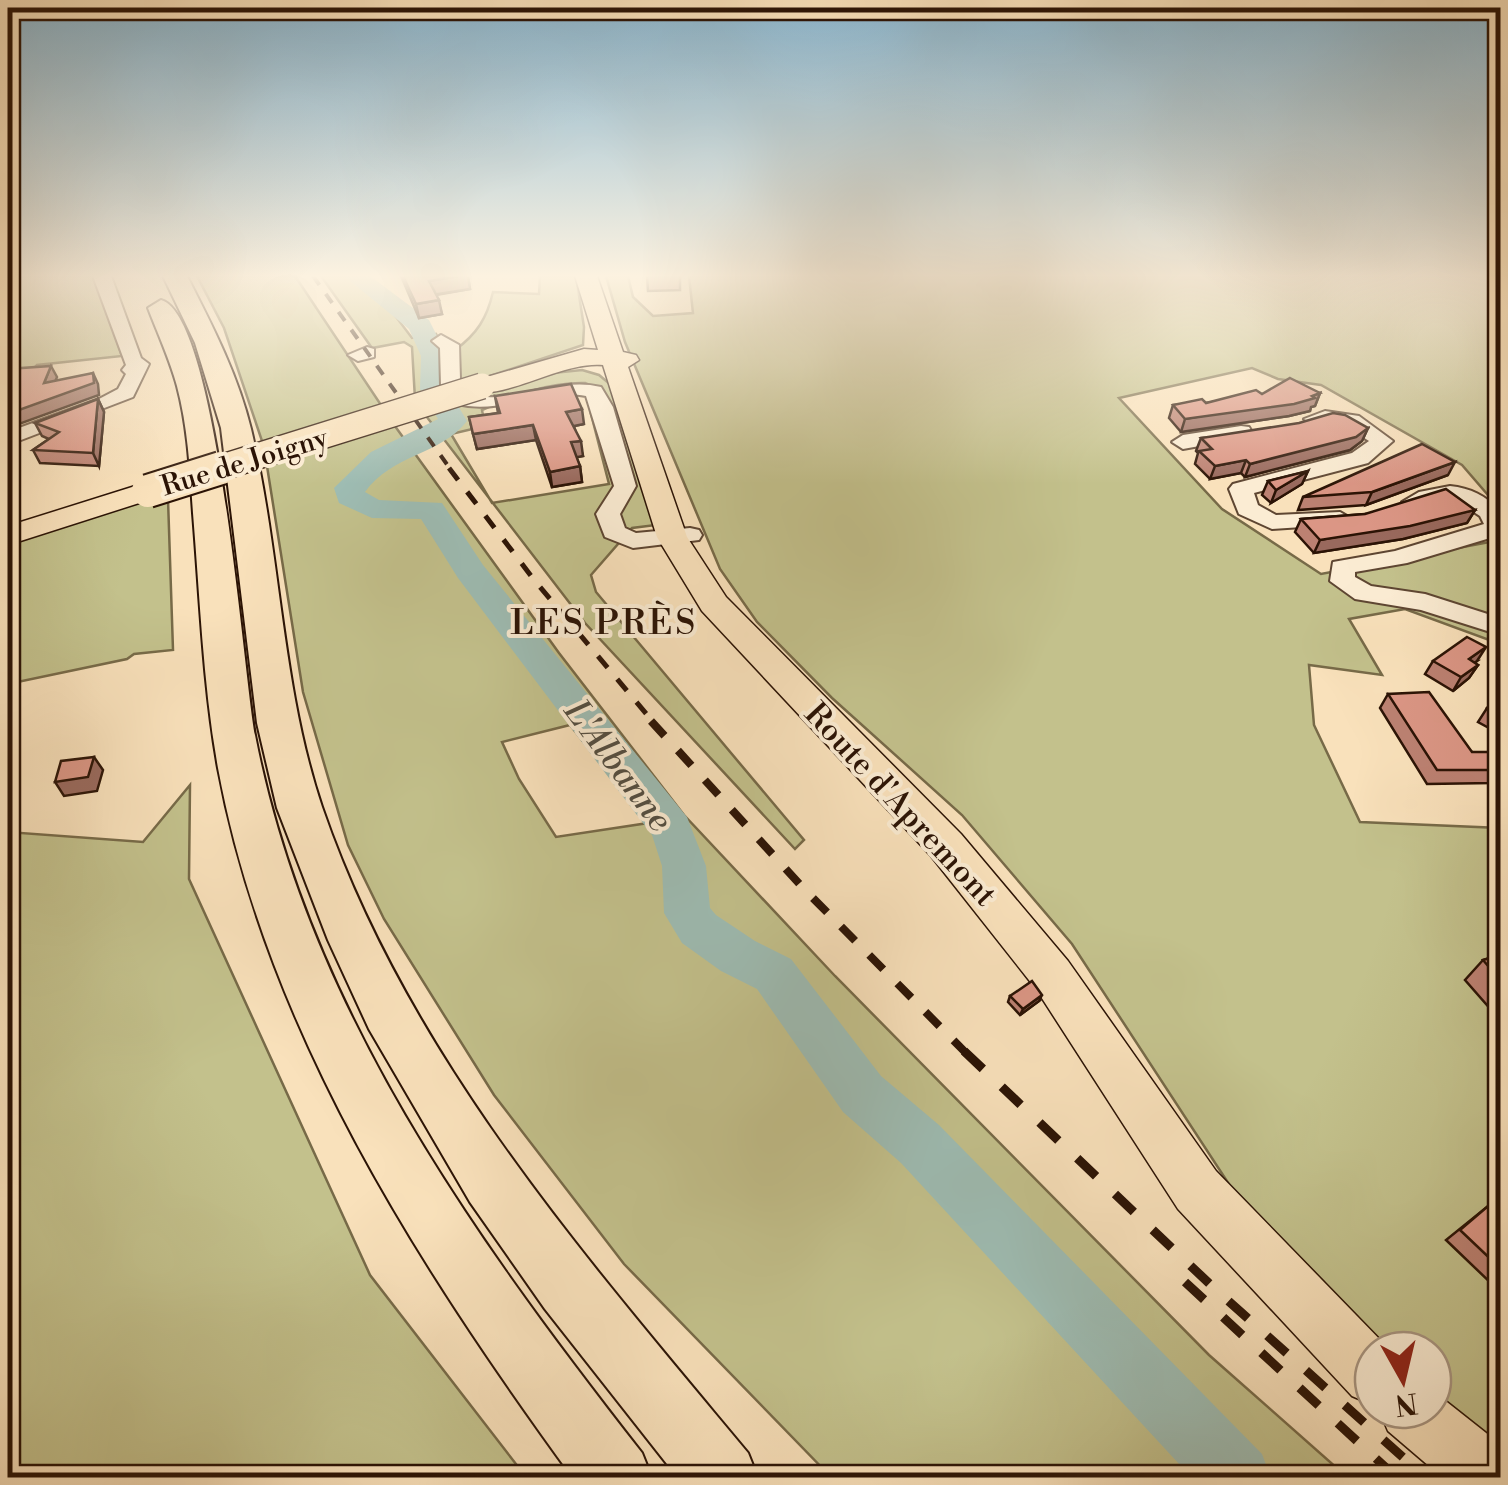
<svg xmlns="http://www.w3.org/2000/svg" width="1508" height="1485" font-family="'Libre Bodoni',serif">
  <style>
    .green { fill: #c3c18c; stroke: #776a48; stroke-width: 2.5; fill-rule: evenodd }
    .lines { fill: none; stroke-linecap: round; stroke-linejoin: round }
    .river { fill: #9ebdb4; fill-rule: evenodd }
    .minor-casing { stroke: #5e4632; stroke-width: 4 }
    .major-casing { stroke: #2b1305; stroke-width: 3 }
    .highway-casing { stroke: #2b1305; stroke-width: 4 }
    .minor { fill: #fbecd3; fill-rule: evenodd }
    .major { fill: #f9e1bb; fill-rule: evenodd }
    .highway { fill: #f9e1bb; fill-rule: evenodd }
    .rail-far3 { stroke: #2b1305; stroke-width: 4; stroke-dasharray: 11 11; stroke-linecap: butt }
    .rail-far2 { stroke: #2b1305; stroke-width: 5; stroke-dasharray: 15 15; stroke-linecap: butt }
    .rail-far1 { stroke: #2b1305; stroke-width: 8; stroke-dasharray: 20 20; stroke-linecap: butt }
    .rail { stroke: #2b1305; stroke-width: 9; stroke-dasharray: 26 26; stroke-linecap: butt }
    .major-bridge-far1-casing { stroke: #2b1305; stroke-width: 28; stroke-linecap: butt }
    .major-bridge-casing { stroke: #2b1305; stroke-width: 36; stroke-linecap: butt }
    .major-bridge-far1 { stroke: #f9e1bb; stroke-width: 25 }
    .major-bridge { stroke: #f9e1bb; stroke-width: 32 }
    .wall { fill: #bc8172; stroke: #2b1305; stroke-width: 2.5 }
    .shaded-wall { fill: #99695d; stroke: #2b1305; stroke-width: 2.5 }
    .building { fill: #db9685; stroke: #2b1305; stroke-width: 2.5 }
    .labels { text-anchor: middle; stroke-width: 8; stroke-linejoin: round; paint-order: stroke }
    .far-street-label { font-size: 28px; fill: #2b1305; stroke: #fbecd3 }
    .street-label { font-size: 32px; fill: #2b1305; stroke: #fbecd3 }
    .neighbourhood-label { font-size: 35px; letter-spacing: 2.5px; fill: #2b1305; stroke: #fbecd3 }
    .water-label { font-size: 35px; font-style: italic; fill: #534e42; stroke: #fbecd3 }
  </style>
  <rect width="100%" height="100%" fill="#f9e1bb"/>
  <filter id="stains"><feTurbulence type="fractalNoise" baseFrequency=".002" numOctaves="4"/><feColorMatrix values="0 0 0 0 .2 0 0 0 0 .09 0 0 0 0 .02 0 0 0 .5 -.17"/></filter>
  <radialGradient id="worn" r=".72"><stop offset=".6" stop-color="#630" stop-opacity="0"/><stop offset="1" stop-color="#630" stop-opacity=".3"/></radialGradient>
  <g class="green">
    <polygon points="8,276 94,276 122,356 37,365 29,373 8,370"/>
    <polygon points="197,276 295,276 385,411 263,444 224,328"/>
    <polygon points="321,276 365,276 412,338 436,334 446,353 449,389 415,399 412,347 404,342 372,348"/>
    <path d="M 540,276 L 576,276 L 584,327 L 583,345 L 457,387 L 455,350 C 477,334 487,318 493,292 L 539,294 Z"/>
    <polygon points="606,276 628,276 633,297 653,316 693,313 689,276 1500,276 1500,509 1462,465 1321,385 1278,379 1252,368 1119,398 1222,509 1321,574 1500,540 1500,644 1405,609 1349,619 1382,675 1309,665 1314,725 1360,822 1500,828 1500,1447 1433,1400 1433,1350 1373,1350 1253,1221 1072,944 962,815 832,698 757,622 720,569 625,342"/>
    <path d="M 582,370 L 599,375 L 611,385 L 656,525 L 632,528 L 591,575 L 596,592 L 804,840 L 795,849 L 585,623 L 423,412 L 553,373 ZM 585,383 L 603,391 L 630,481 L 596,413 L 591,414 L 609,484 L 492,503 L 451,434 L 485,426 L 482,410 C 516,395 548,382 585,383 Z"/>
    <path d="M 392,422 L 559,653 L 684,815 L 835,976 L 1209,1355 L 1347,1477 L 831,1477 L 624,1264 L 494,1095 L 384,919 L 348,845 L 303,692 L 266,460 ZM 570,725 L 648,823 L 556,837 L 519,779 L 502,742 Z"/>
    <polygon points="168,499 173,650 134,654 127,659 8,684 8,545 122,504"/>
    <polygon points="190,785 189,879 370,1275 526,1477 8,1477 8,832 143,842"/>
  </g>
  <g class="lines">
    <path class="river" d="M 344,276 L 370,276 L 429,320 L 447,356 L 448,389 L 467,421 C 441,455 392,454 365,492 L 379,500 L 442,503 L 483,565 L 687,817 L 706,866 L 710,908 L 716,915 L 755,941 L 791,959 L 881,1076 L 939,1125 L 1262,1454 L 1271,1478 L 1192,1478 L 901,1163 L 843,1112 L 757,989 L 721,971 L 682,943 L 664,913 L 662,866 L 652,835 L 458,578 L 421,519 L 372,518 L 339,503 L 334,488 L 371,452 L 438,419 L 420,389 L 421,356 L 409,329 Z"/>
    <defs>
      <g id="minor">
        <polygon points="93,276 111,276 141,358 149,364 133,397 8,445 8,432 99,399 118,389 126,374 122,370 126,365"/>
        <path d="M 441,335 L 459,345 L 460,379 L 471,395 C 515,405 557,376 601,387 L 613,407 L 636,486 L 620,514 L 625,528 L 636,533 L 690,528 L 699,530 L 702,535 L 699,540 L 633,548 L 605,537 L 596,514 L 614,486 L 586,396 C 543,388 502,415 457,404 L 441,385 L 440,348 L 432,341 Z"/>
        <polygon points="367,347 374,349 374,357 358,361 348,355"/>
        <polygon points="1325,411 1359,416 1393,441 1368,463 1254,493 1258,505 1276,515 1340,512 1352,519 1348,524 1272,529 1239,514 1229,489 1233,484 1352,453 1369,441 1344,425 1315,425 1304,419"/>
        <polygon points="1241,426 1249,427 1252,432 1249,437 1183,449 1172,442 1183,435"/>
        <path d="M 1450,486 C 1471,488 1485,496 1500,510 L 1500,535 L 1407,563 L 1355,572 L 1355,577 L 1371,586 L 1425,594 L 1500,618 L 1500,635 L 1421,610 L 1355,599 L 1330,581 L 1333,562 L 1395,551 L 1484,524 L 1480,516 L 1457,501 L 1414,509 L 1402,502 L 1419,492 Z"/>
      </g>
      <g id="major">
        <path d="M 575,276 L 597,276 L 623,352 L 636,355 L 639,360 L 628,367 L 687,537 L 726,597 L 961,834 L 1068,961 L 1216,1171 L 1390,1350 L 1373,1350 L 1373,1405 L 1352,1396 L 1178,1209 L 1036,989 L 931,856 L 702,611 L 657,537 L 603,365 C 562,361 506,400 473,391 L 469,386 L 473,381 L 584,349 L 598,350 Z"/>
        <polygon points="148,482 158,485 162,491 158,497 8,545 8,526"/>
        <polygon points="1433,1391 1500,1444 1500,1478 1443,1478 1388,1431 1379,1410 1433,1410"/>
      </g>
      <g id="highway">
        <path d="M 163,276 L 187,276 C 212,325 238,375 251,429 C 281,554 281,685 322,807 C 407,1055 584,1256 748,1453 L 758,1478 L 678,1478 L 545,1309 L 470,1202 L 369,1029 L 328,940 L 277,808 L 257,723 L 221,428 L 195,343 Z"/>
        <path d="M 161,300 C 218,315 243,671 255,735 C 308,1009 474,1238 642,1453 L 652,1478 L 573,1478 C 418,1265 267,1031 218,768 C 203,684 200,598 193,513 C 190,471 188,427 177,386 C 170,360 158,334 148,308 Z"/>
      </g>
    </defs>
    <use href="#minor" class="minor-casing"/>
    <use href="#major" class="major-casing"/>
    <use href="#highway" class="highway-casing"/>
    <use href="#minor" class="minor"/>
    <use href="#major" class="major"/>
    <use href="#highway" class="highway"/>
    <polyline class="rail-far3" points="313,276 451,470"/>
    <polyline class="rail-far2" points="449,468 535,581 654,723"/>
    <polyline class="rail-far1" points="651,721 805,890 967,1054"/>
    <g class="rail">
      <polyline points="964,1051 1214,1288 1426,1478"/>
      <polyline points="1185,1282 1397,1478"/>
    </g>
    <defs>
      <polyline id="major-bridge-far1" points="213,470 482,386"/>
      <polyline id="major-bridge" points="148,491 221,468"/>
    </defs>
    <use href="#major-bridge-far1" class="major-bridge-far1-casing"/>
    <use href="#major-bridge" class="major-bridge-casing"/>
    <use href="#major-bridge-far1" class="major-bridge-far1"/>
    <use href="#major-bridge" class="major-bridge"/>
  </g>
  <g class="wall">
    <polygon points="401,276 468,276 470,289 436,295 442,314 419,318"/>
    <polygon points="647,276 680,276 680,290 648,291"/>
    <polygon points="1320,393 1315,406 1311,407 1310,411 1289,416 1181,432 1169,418 1173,405 1206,403 1262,394"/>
    <polygon points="495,396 584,424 574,426 583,456 576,457 580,466 582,482 552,487 536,440 477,449 469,417 498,413"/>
    <polygon points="98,399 104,412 99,466 40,463 33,450 49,439 42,436 35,423"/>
    <polygon points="1368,428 1362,441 1350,450 1245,477 1241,473 1210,479 1195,464 1198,453 1196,451 1201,438"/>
    <polygon points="1308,471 1302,484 1271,503 1262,495 1268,481"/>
    <polygon points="1448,475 1366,505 1298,510 1303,497"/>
    <polygon points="1475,510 1467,523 1403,539 1314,553 1295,532 1301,519 1365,514"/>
    <polygon points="1433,661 1477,661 1474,663 1478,665 1469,678 1453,691 1425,674"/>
    <polygon points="1388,694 1472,752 1500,765 1500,774 1493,783 1427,784 1380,708"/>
    <polygon points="1500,695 1500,734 1478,722 1487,708"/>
    <polygon points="1500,871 1500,883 1495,878"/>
    <polygon points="1500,955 1500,1020 1465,980 1483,960"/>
    <polygon points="1010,996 1039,1001 1020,1015 1008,1002"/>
    <polygon points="1487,1207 1500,1220 1500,1284 1495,1287 1446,1240"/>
  </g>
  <g class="shaded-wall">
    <polygon points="459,276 468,276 470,289 432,295 429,281"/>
    <polygon points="439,300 442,314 419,318 416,304"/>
    <polygon points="51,366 57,377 50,394 44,383"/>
    <polygon points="93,373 98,384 99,395 8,428 8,414"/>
    <polygon points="1320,393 1315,406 1311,407 1310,411 1289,416 1181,432 1185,419 1312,396"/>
    <polygon points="98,399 104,412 99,466 93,453"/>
    <polygon points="582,409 584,424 569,427 566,412"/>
    <polygon points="533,425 536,440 477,449 473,434"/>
    <polygon points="1368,428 1362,441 1350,450 1245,477 1250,464"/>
    <polygon points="581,441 583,456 573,458 571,442"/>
    <polygon points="1246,460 1241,473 1210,479 1215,466"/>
    <polygon points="1455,462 1448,475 1366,505 1372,492"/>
    <polygon points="580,466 582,482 552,487 550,472"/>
    <polygon points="1308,471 1302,484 1271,503 1276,490"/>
    <polygon points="1475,510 1467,523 1403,539 1314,553 1320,540"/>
    <polygon points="1486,647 1477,661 1460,673 1469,659"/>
    <polygon points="1478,665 1469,678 1453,691 1461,677"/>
    <polygon points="94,757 103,770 97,791 64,796 55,782"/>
    <polygon points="1042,995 1039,1001 1020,1015 1023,1009"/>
  </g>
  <g class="building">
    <polygon points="403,276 459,276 429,281 439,300 416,304"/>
    <polygon points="51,366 44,383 93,373 94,383 8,414 8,369"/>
    <polygon points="1290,378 1320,393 1312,396 1315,398 1294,404 1185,419 1173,405 1202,399 1206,403 1256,390 1262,394"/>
    <polygon points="571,384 582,409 566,412 581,441 571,442 580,466 550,472 533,425 473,434 469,417 500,413 495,396"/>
    <polygon points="98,399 93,453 33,450 59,432 35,423"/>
    <polygon points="1333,413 1345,415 1368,428 1356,437 1250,464 1246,460 1215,466 1199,451 1212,449 1201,438 1299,423"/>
    <polygon points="1422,444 1455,462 1372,492 1303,497"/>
    <polygon points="1308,471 1276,490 1268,481"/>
    <polygon points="1446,489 1475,510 1410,526 1320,540 1301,519 1365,514"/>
    <polygon points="1467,637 1486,647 1469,659 1478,665 1461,677 1433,661"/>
    <polygon points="1429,692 1472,752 1491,752 1500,765 1500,770 1437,770 1388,694"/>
    <polygon points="1500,695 1500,715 1487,708"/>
    <polygon points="94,757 88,777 55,782 61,761"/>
    <polygon points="1500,955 1500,980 1483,960"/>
    <polygon points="1032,981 1042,995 1023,1009 1010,996"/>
    <polygon points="1487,1207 1500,1220 1500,1268 1460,1230"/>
  </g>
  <linearGradient id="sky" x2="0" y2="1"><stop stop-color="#8ab8d3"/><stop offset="0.57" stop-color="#fcf2e0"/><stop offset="1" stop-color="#fcf2e0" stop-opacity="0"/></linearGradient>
  <rect width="1508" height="484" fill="url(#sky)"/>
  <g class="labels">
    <g class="far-street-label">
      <text transform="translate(244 461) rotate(-17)" y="10">Rue de Joigny</text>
    </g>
    <g class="street-label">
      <text transform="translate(901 804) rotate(47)" y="11">Route d'Apremont</text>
    </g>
    <g class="neighbourhood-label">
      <text x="604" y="634">LES PRÈS</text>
    </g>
    <g class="water-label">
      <text transform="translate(619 765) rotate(53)" y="12">L'Albanne</text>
    </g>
  </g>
  <rect width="1508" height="1485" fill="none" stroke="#f9e1bb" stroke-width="40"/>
  <rect x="10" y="10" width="1488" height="1465" fill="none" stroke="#2b1305" stroke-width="5"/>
  <rect x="20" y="20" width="1468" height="1445" fill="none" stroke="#2b1305" stroke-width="2.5"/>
  <g transform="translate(1403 1380) rotate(172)"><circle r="48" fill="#fbecd3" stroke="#a89581" stroke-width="2.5"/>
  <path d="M0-8L18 38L0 25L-18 38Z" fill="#8f2418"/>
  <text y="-15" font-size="28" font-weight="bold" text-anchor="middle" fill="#2b1305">N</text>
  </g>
  <rect width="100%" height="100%" filter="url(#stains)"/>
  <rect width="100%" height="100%" fill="url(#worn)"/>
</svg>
